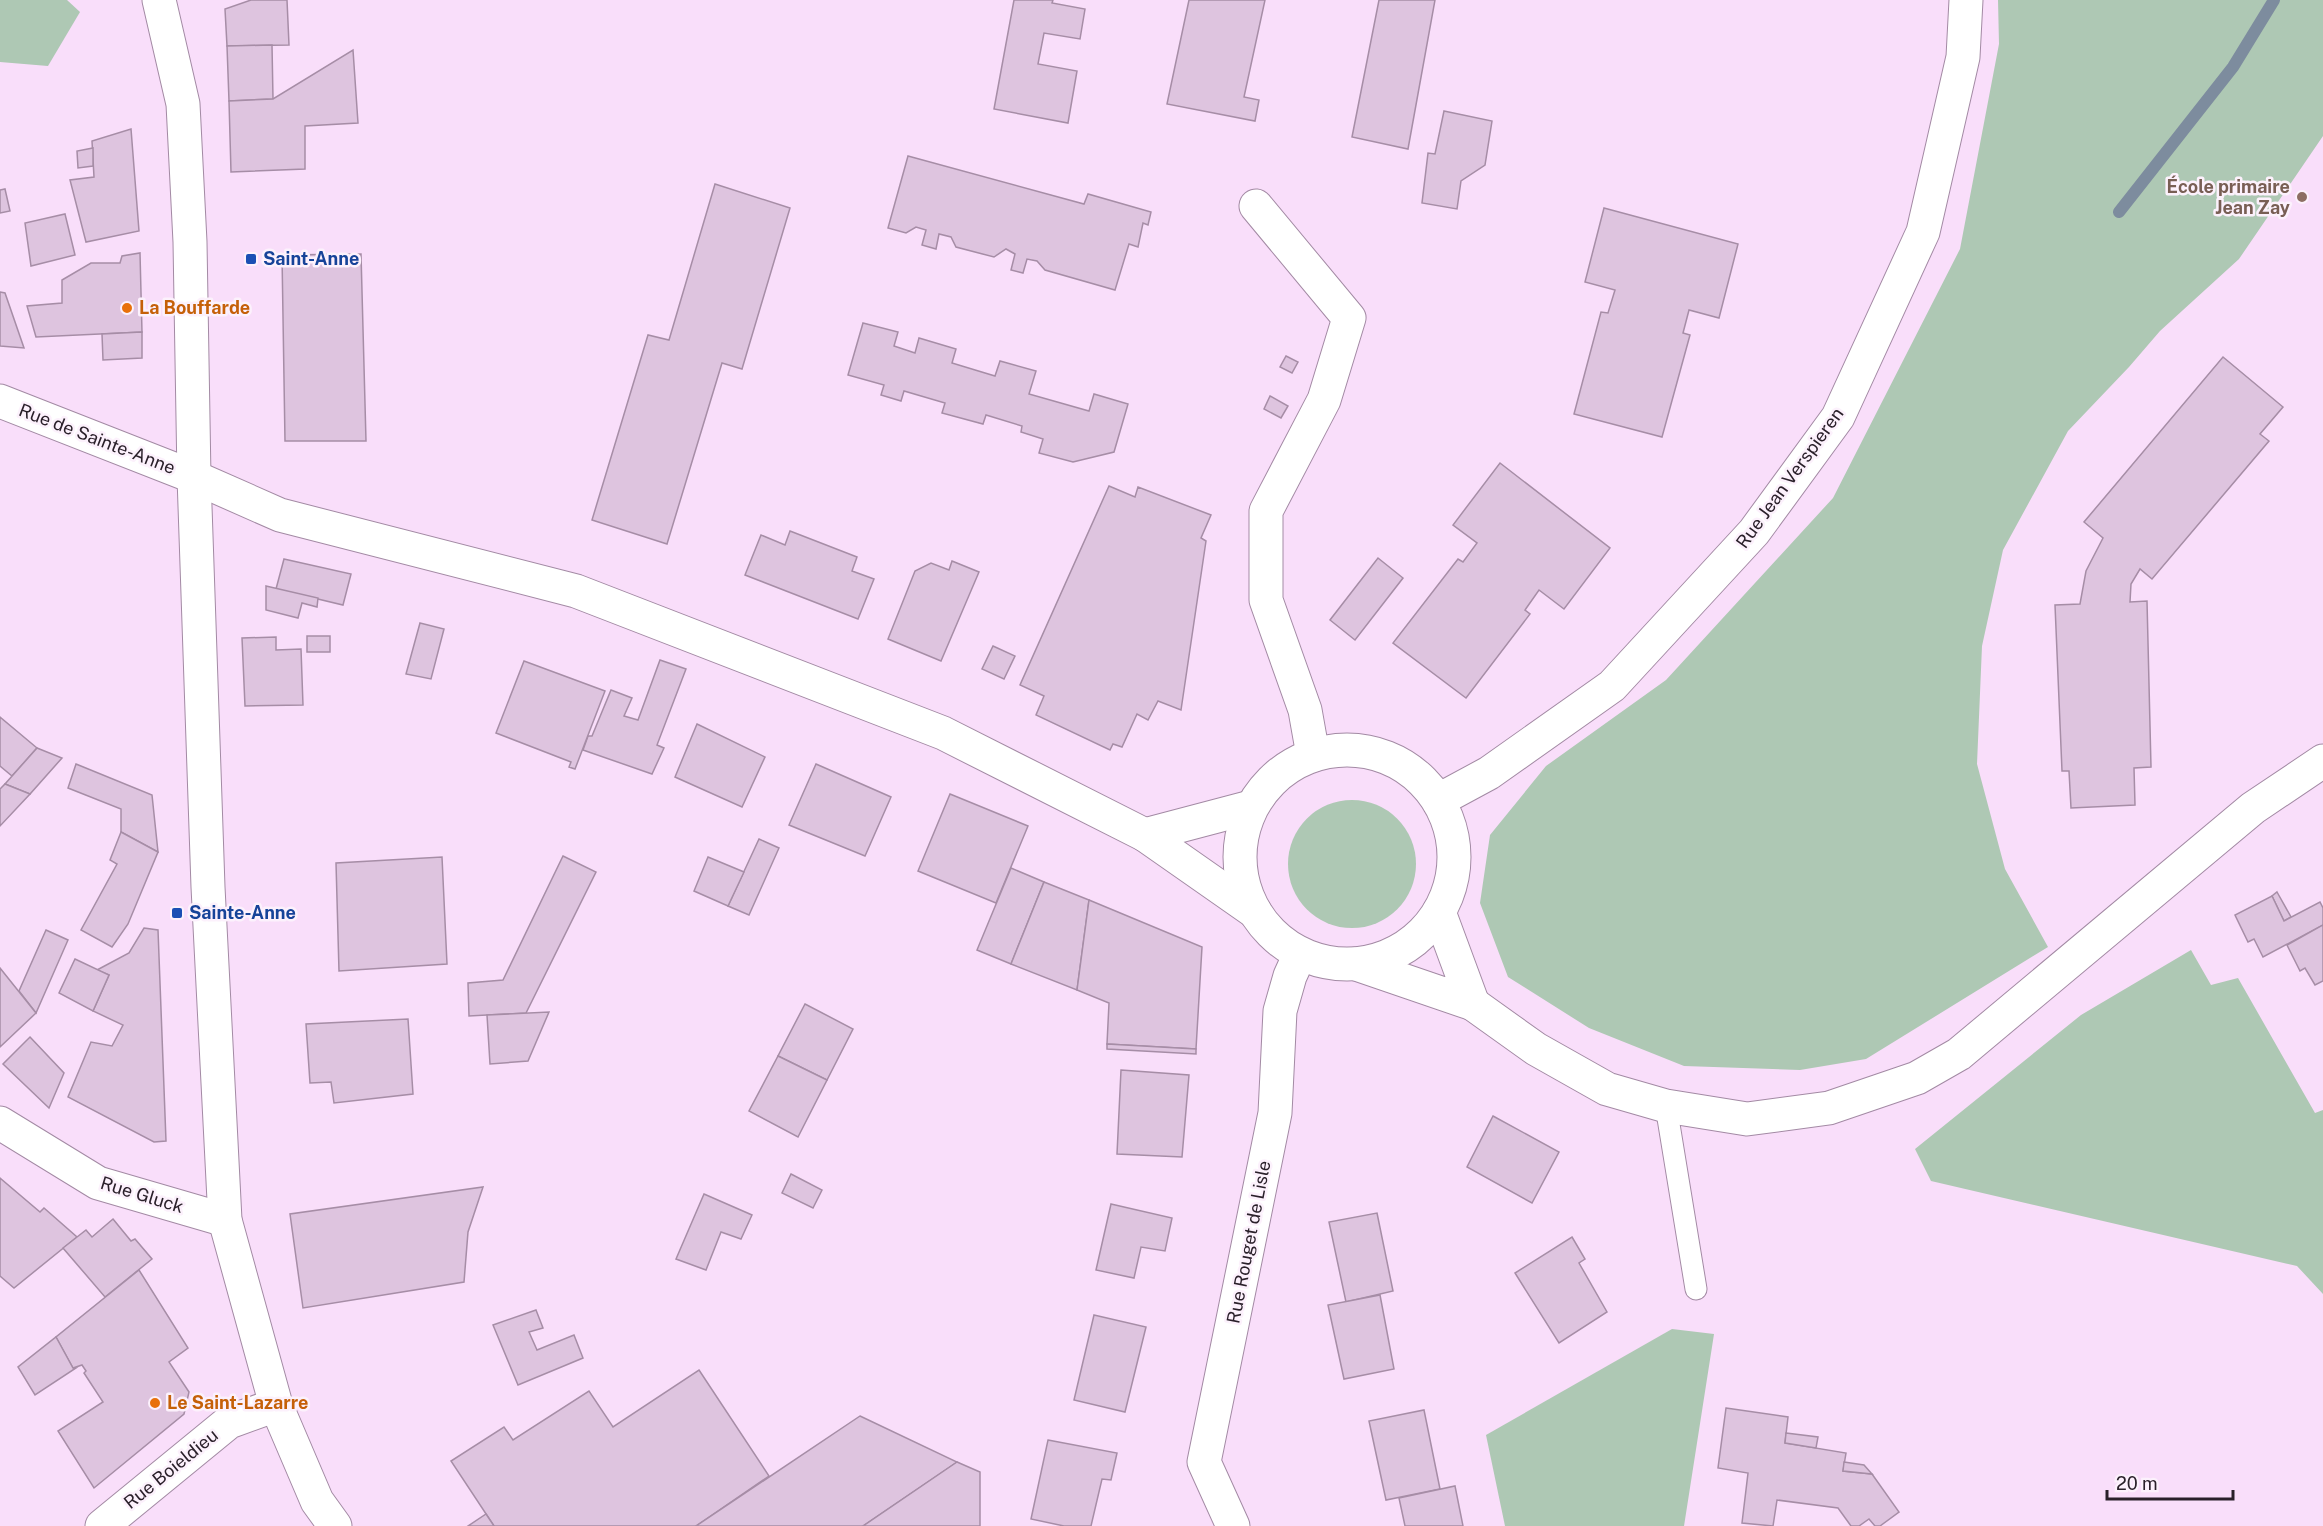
<svg xmlns="http://www.w3.org/2000/svg" width="2323" height="1526" font-family="'Public Sans',sans-serif">
  <style>
    .green { fill: #aec8b4 }
    .lines { fill: none; stroke-linecap: round; stroke-linejoin: round }
    .stream { stroke: #7d8c9e; stroke-width: 12 }
    .building { fill: #dec4df; stroke: #a68da6; stroke-width: 1.5 }
    .lane-casing { stroke: #a38aa4; stroke-width: 23 }
    .street-casing { stroke: #a38aa4; stroke-width: 35 }
    .secondary-casing { stroke: #a38aa4; stroke-width: 35 }
    .primary-casing { stroke: #a38aa4; stroke-width: 35 }
    .lane { stroke: #fff; stroke-width: 21 }
    .street { stroke: #fff; stroke-width: 33 }
    .secondary { stroke: #fff; stroke-width: 33 }
    .primary { stroke: #fff; stroke-width: 33 }
    .education-dot { fill: #8d6e63; stroke: #fcf1fc; stroke-width: 2 }
    .transit-dot { fill: #1a4fb4; stroke: #fcf1fc; stroke-width: 2 }
    .food-dot { fill: #e8710a; stroke: #fcf1fc; stroke-width: 2 }
    .labels { text-anchor: middle; stroke-width: 5; stroke-linejoin: round; paint-order: stroke }
    .education-label { font-size: 18px; font-weight: bold; fill: #785e54; stroke: #fcf1fc; text-anchor: end }
    .transit-label { font-size: 18px; font-weight: bold; fill: #164399; stroke: #fcf1fc; text-anchor: start }
    .food-label { font-size: 18px; font-weight: bold; fill: #c56008; stroke: #fcf1fc; text-anchor: start }
    .street-label { font-size: 18px; fill: #2a202a; stroke: #fcf1fc }
  </style>
  <rect width="100%" height="100%" fill="#f9defa"/>
  <g class="green">
    <polygon points="0,0 67,0 80,12 48,66 0,62"/>
    <polygon points="1998,0 2323,0 2323,136 2239,259 2160,331 2129,367 2068,431 2003,550 1982,646 1977,764 2005,869 2048,947 1866,1059 1800,1070 1684,1066 1589,1028 1508,977 1480,903 1490,835 1546,766 1666,680 1833,498 1960,249 1999,44"/>
    <circle cx="1352" cy="864" r="64"/>
    <polygon points="2191,950 2211,985 2238,978 2315,1113 2323,1110 2323,1294 2297,1266 1931,1181 1915,1149 2081,1015"/>
    <polygon points="1672,1329 1714,1334 1684,1526 1505,1526 1486,1435"/>
  </g>
  <g class="lines">
    <polyline class="stream" points="2119,212 2233,67 2274,0"/>
  </g>
  <g class="building">
    <polygon points="251,0 287,0 289,45 227,46 225,9"/>
    <polygon points="1014,0 1053,0 1052,3 1085,9 1080,39 1044,33 1038,64 1077,71 1068,123 994,109"/>
    <polygon points="1189,0 1265,0 1244,97 1259,100 1255,121 1167,104"/>
    <polygon points="1379,0 1435,0 1408,149 1352,137"/>
    <polygon points="272,45 273,99 229,101 227,46"/>
    <polygon points="353,50 358,123 305,126 305,169 231,172 229,101 273,99"/>
    <polygon points="1444,111 1492,121 1485,165 1461,181 1457,209 1422,203 1428,153 1435,154"/>
    <polygon points="131,129 139,231 86,242 70,180 94,177 92,141"/>
    <polygon points="93,148 93,166 78,168 77,151"/>
    <polygon points="908,156 1084,204 1088,194 1151,212 1148,225 1143,223 1138,247 1129,244 1115,290 1045,270 1037,261 1027,259 1023,273 1011,270 1015,254 1006,249 994,257 956,247 951,237 939,234 936,249 922,245 926,230 916,227 906,233 888,228"/>
    <polygon points="715,184 790,208 742,369 722,363 667,544 592,520 648,335 669,340"/>
    <polygon points="5,189 10,211 0,213 0,190"/>
    <polygon points="1604,208 1738,244 1719,318 1689,310 1683,333 1690,335 1662,437 1574,414 1601,312 1608,313 1615,290 1585,282"/>
    <polygon points="65,214 75,255 31,266 25,223"/>
    <polygon points="140,253 142,332 36,337 27,306 62,303 62,280 91,263 120,263 122,256"/>
    <polygon points="361,254 366,441 285,441 282,255"/>
    <polygon points="0,292 5,293 24,348 0,346"/>
    <polygon points="863,323 898,332 894,346 915,353 919,338 956,349 952,363 995,376 1000,361 1036,371 1029,394 1089,411 1094,394 1128,404 1114,452 1073,462 1039,453 1043,439 1021,432 1022,426 986,415 983,424 942,413 945,403 904,391 901,401 881,395 884,385 848,375"/>
    <polygon points="142,332 142,358 103,360 102,334"/>
    <polygon points="1286,356 1298,362 1292,373 1280,367"/>
    <polygon points="2223,357 2283,407 2260,434 2269,441 2152,579 2140,569 2131,584 2130,602 2147,601 2151,767 2134,768 2135,805 2071,808 2069,771 2062,771 2055,605 2080,604 2086,571 2103,538 2084,522"/>
    <polygon points="1270,396 1288,406 1281,418 1264,409"/>
    <polygon points="1500,463 1610,548 1564,609 1539,590 1525,610 1530,614 1466,698 1393,643 1458,559 1463,562 1477,543 1453,525"/>
    <polygon points="1109,486 1135,497 1138,487 1211,515 1201,538 1206,541 1181,710 1158,701 1148,720 1137,714 1122,747 1113,744 1110,750 1036,715 1044,696 1020,685"/>
    <polygon points="790,531 857,557 852,571 874,579 858,619 745,575 761,535 785,545"/>
    <polygon points="1378,558 1403,578 1355,640 1330,620"/>
    <polygon points="284,559 351,574 343,605 276,589"/>
    <polygon points="952,561 979,572 941,661 888,639 915,571 931,563 949,570"/>
    <polygon points="266,586 318,598 317,607 302,603 298,618 266,610"/>
    <polygon points="420,623 444,629 431,679 406,674"/>
    <rect x="307" y="636" width="23" height="16"/>
    <polygon points="276,637 276,650 301,649 303,705 245,706 242,638"/>
    <polygon points="993,646 1015,656 1004,679 982,669"/>
    <polygon points="660,660 686,669 657,745 664,748 652,774 583,750 588,736 592,736 611,690 632,698 624,716 638,720"/>
    <polygon points="524,661 605,691 575,769 569,767 571,762 496,733"/>
    <polygon points="0,717 37,748 12,776 0,766"/>
    <polygon points="697,724 765,757 742,807 675,777"/>
    <polygon points="37,748 62,758 30,794 5,784"/>
    <polygon points="76,764 152,795 158,852 121,832 121,809 68,788"/>
    <polygon points="816,764 891,797 865,856 789,825"/>
    <polygon points="5,784 30,794 0,826 0,789"/>
    <polygon points="950,794 1028,826 996,903 918,871"/>
    <polygon points="121,832 158,852 128,924 112,947 81,930 117,864 110,860"/>
    <polygon points="759,839 779,848 749,915 728,906"/>
    <polygon points="563,856 596,872 526,1013 469,1016 468,983 503,980"/>
    <polygon points="442,857 447,964 339,971 336,863"/>
    <polygon points="708,857 744,872 728,906 694,891"/>
    <polygon points="1011,868 1044,882 1011,964 977,950"/>
    <polygon points="1044,882 1089,900 1077,990 1011,964"/>
    <polygon points="2277,892 2291,917 2284,921 2272,896"/>
    <polygon points="2272,896 2284,921 2320,902 2323,908 2323,925 2263,957 2254,939 2248,942 2235,915"/>
    <polygon points="1089,900 1202,947 1196,1049 1107,1044 1109,1003 1077,990"/>
    <polygon points="2323,925 2323,981 2315,985 2305,968 2300,971 2287,945"/>
    <polygon points="144,928 158,930 166,1141 154,1142 68,1097 91,1042 112,1046 123,1025 93,1011 109,975 97,970 129,953"/>
    <polygon points="46,930 68,940 36,1013 19,991"/>
    <polygon points="75,959 109,975 93,1011 59,993"/>
    <polygon points="0,968 36,1013 0,1047"/>
    <polygon points="805,1004 853,1029 827,1080 778,1056"/>
    <polygon points="549,1012 528,1061 490,1064 487,1015"/>
    <polygon points="408,1019 413,1094 334,1103 331,1082 310,1083 306,1024"/>
    <polygon points="30,1037 64,1073 49,1108 3,1064"/>
    <polygon points="1107,1044 1196,1049 1196,1054 1107,1049"/>
    <polygon points="778,1056 827,1080 798,1137 749,1111"/>
    <polygon points="1121,1070 1189,1075 1182,1157 1117,1154"/>
    <polygon points="1493,1116 1559,1152 1532,1203 1467,1167"/>
    <polygon points="791,1174 822,1190 813,1208 782,1193"/>
    <polygon points="0,1178 40,1212 44,1208 77,1237 14,1288 0,1276"/>
    <polygon points="483,1187 468,1232 464,1282 303,1308 290,1214"/>
    <polygon points="704,1194 752,1215 741,1239 721,1232 706,1270 676,1259"/>
    <polygon points="1111,1204 1172,1218 1165,1251 1141,1247 1134,1278 1096,1270"/>
    <polygon points="1377,1213 1393,1291 1346,1302 1329,1222"/>
    <polygon points="113,1219 131,1241 135,1239 152,1259 105,1297 63,1248 86,1230 92,1237"/>
    <polygon points="1572,1237 1585,1259 1579,1263 1607,1312 1559,1343 1515,1273"/>
    <polygon points="139,1270 188,1348 169,1362 189,1392 184,1414 94,1488 58,1431 103,1402 84,1373 86,1371 82,1365 73,1368 56,1337"/>
    <polygon points="1380,1295 1394,1369 1344,1379 1328,1305"/>
    <polygon points="536,1310 543,1328 529,1332 537,1350 574,1335 583,1358 518,1385 493,1325"/>
    <polygon points="1094,1315 1146,1327 1125,1412 1074,1400"/>
    <polygon points="56,1337 73,1368 76,1368 35,1395 18,1367"/>
    <polygon points="699,1370 769,1476 696,1526 494,1526 451,1461 504,1427 513,1440 589,1391 613,1427"/>
    <polygon points="1726,1408 1788,1417 1785,1443 1846,1453 1843,1471 1872,1474 1899,1512 1880,1526 1875,1526 1869,1519 1859,1526 1851,1526 1838,1508 1777,1500 1773,1526 1742,1523 1748,1473 1718,1468"/>
    <polygon points="1424,1410 1440,1489 1386,1500 1369,1421"/>
    <polygon points="860,1416 957,1462 863,1526 696,1526"/>
    <polygon points="1786,1433 1818,1437 1816,1448 1785,1443"/>
    <polygon points="1048,1440 1117,1453 1111,1480 1102,1479 1091,1526 1064,1526 1031,1519"/>
    <polygon points="957,1462 980,1472 980,1526 863,1526"/>
    <polygon points="1844,1462 1864,1465 1872,1474 1843,1471"/>
    <polygon points="1455,1486 1463,1526 1405,1526 1399,1498"/>
    <polygon points="486,1514 494,1526 468,1526"/>
  </g>
  <g class="lines">
    <defs>
      <polyline id="lane" points="1666,1106 1696,1289"/>
      <g id="street">
        <polyline points="1256,206 1349,318 1324,400 1266,511 1266,600 1305,710 1313,755"/>
        <polyline points="194,477 280,515 576,591 943,733 1145,835"/>
        <circle cx="1347" cy="857" r="107"/>
        <polyline points="1439,800 1489,773 1612,686 1754,532 1838,417 1923,232 1963,57 1966,0"/>
        <polyline points="1251,807 1145,835 1255,912"/>
        <polyline points="1356,964 1473,1004 1439,912"/>
        <polyline points="1473,1004 1536,1049 1607,1089 1666,1106 1747,1119 1829,1108 1917,1078 1959,1054 2253,808 2323,761"/>
        <polyline points="0,1123 98,1183 225,1220"/>
        <polyline points="102,1526 229,1422 276,1405"/>
        <polyline points="1233,1526 1204,1462 1275,1113 1280,1011 1290,976 1300,954"/>
      </g>
      <polyline id="secondary" points="0,401 194,477"/>
      <polyline id="primary" points="159,0 183,104 190,242 194,477 208,887 225,1220 276,1405 317,1501 335,1526"/>
    </defs>
    <use href="#lane" class="lane-casing"/>
    <use href="#street" class="street-casing"/>
    <use href="#secondary" class="secondary-casing"/>
    <use href="#primary" class="primary-casing"/>
    <use href="#lane" class="lane"/>
    <use href="#street" class="street"/>
    <use href="#secondary" class="secondary"/>
    <use href="#primary" class="primary"/>
  </g>
  <circle class="education-dot" cx="2302" cy="197" r="6"/>
  <g class="transit-dot">
    <rect x="245" y="253" width="12" height="12" rx="3"/>
    <rect x="171" y="907" width="12" height="12" rx="3"/>
  </g>
  <g class="food-dot">
    <circle cx="127" cy="308" r="6"/>
    <circle cx="155" cy="1403" r="6"/>
  </g>
  <g class="labels">
    <g class="education-label">
      <text x="2290" y="193">École primaire<tspan x="2290" dy="21">Jean Zay</tspan></text>
    </g>
    <g class="transit-label">
      <text x="263" y="265">Saint-Anne</text>
      <text x="189" y="919">Sainte-Anne</text>
    </g>
    <g class="food-label">
      <text x="139" y="314">La Bouffarde</text>
      <text x="167" y="1409">Le Saint-Lazarre</text>
    </g>
    <g class="street-label">
      <text transform="translate(97 439) rotate(21)" y="6">Rue de Sainte-Anne</text>
      <text transform="translate(1790 478) rotate(-54)" y="6">Rue Jean Verspieren</text>
      <text transform="translate(142 1195) rotate(17)" y="6">Rue Gluck</text>
      <text transform="translate(1249 1242) rotate(-79)" y="6">Rue Rouget de Lisle</text>
      <text transform="translate(171 1469) rotate(-39)" y="6">Rue Boieldieu</text>
    </g>
  </g>
  <path d="M2107 1490v9h126v-9" fill="none" stroke="#2a202a" stroke-width="3"/>
  <text x="2116" y="1490" font-size="18" fill="#2a202a" stroke="#fcf1fc" stroke-width="4.5" paint-order="stroke">20 m</text>
</svg>
